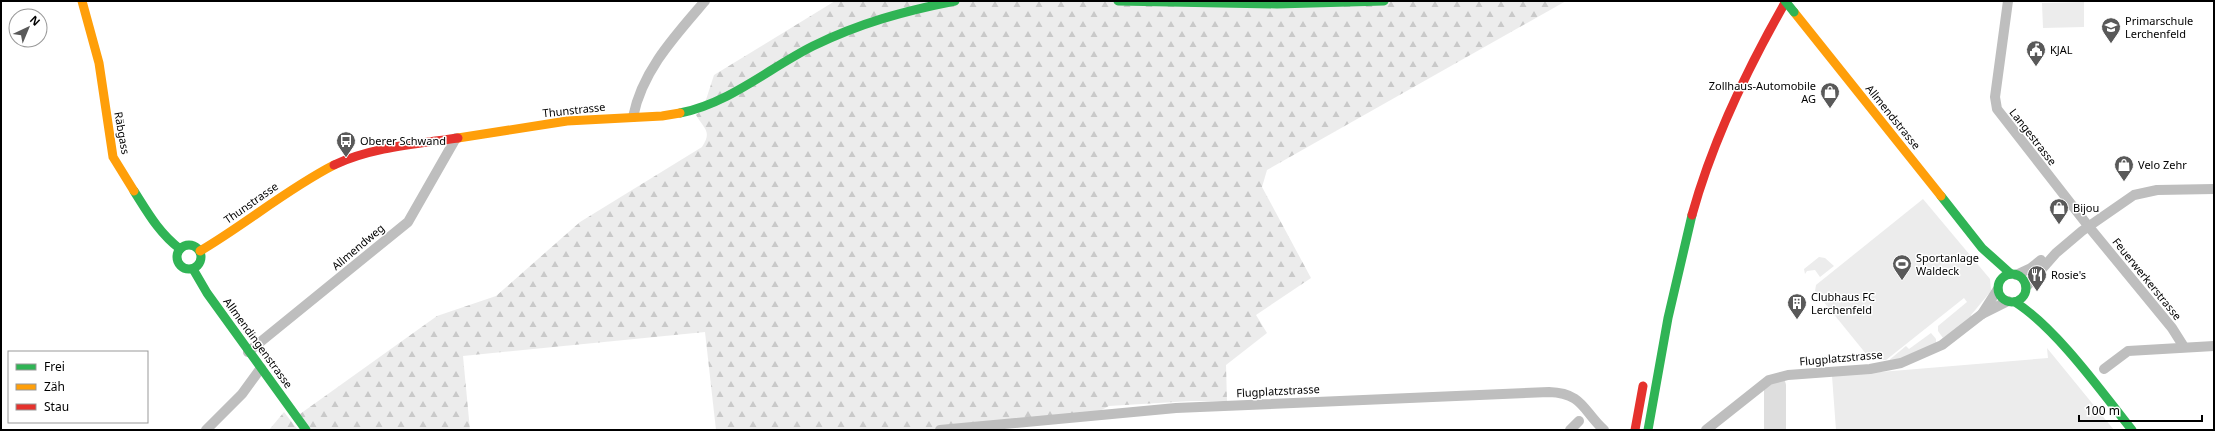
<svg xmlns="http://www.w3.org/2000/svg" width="2215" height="431" font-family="'Noto Sans',sans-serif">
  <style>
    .grass { fill: #ececec }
    .forest { fill: url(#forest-firs) }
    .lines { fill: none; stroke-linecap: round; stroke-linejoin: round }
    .taxiway { stroke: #dedede; stroke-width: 22 }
    .street { stroke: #bebebe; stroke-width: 10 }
    .fast { stroke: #30b455; stroke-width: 9 }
    .slow { stroke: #ff9f0a; stroke-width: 9 }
    .jam { stroke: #e5322d; stroke-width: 9 }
    .fast-bridge { stroke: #30b455; stroke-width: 9 }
    .labels { text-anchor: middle; stroke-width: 3; stroke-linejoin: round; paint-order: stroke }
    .poi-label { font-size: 11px; fill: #000; stroke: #fff; text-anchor: start }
    .street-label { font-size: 11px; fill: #000; stroke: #fff }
  </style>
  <defs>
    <pattern id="forest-firs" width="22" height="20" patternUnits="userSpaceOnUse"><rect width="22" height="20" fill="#ececec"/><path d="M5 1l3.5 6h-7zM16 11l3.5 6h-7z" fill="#c9c9c9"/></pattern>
  </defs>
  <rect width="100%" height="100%" fill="#fff"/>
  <g class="grass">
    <polygon points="2084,2 2084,27 2043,28 2042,3"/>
    <polygon points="1923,199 1990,279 1991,291 1971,315 1972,317 1943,338 1938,331 1938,326 1967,302 1964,298 1886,360 1871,360 1815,291 1816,285"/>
    <polygon points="1819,257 1825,258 1834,266 1820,277 1815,270 1807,271 1805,274 1804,269"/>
    <polygon points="1931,333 1936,339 1936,343 1899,359 1888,361 1906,346 1909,349"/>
    <polygon points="2047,348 2114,430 1836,430 1832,376 2048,358"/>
  </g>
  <g class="forest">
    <path d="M 835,1 L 1566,1 L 1267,170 L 1262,187 L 1311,278 L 1256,315 L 1267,333 L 1226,365 L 1227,401 L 1191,401 L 1109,406 L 1081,421 L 954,430 L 716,430 L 705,332 L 463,356 L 470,430 L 311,430 L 300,414 L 437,316 L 496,296 L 580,222 L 702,147 C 713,131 703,128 696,115 L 703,109 L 714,75 Z"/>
    <polygon points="284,412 298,430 269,430"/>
  </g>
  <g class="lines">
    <polyline class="taxiway" points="1775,430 1775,386"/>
    <g class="street">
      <polyline points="2008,1 1995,97 1997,109 2089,227 2172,328 2184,347"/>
      <path d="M 633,117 C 642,71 675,36 705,1"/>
      <polyline points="2016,275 2031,268 2041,260"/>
      <polyline points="2026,287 2056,253 2082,231 2134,195 2157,190 2214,189"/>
      <polyline points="1982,314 1998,289"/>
      <polyline points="248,352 408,222 456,138"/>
      <polyline points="2104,369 2128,351 2214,346"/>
      <polyline points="206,430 242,394 261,368"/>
      <path d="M 940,430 L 1176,408 L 1549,392 C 1583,393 1583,411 1604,430"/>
      <polyline points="1570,430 1579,421"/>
      <polyline points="1706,430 1769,380 1788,375 1870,369 1901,363 1942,345 1982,314 2008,301"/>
    </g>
    <g class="fast">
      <polyline points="1118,1 1277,4 1384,1"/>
      <path d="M 680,113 C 730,103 769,68 813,46 C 860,23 904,11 955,1"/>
      <path d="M 134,191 C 148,213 159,233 180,249"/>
      <polyline points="1941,196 1982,248 2011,274"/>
      <circle cx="189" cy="257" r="12"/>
      <polyline points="193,269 207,293 306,430"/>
      <circle cx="2012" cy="288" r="14"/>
      <path d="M 2015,302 C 2056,328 2101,391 2132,430"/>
      <polyline points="1648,430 1668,318 1692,215"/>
    </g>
    <g class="slow">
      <polyline points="82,1 99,63 113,157 134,191"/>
      <polyline points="1794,12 1941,196"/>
      <polyline points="458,138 567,121 662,116 680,113"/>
      <path d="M 200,251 C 246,224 287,189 334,165"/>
    </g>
    <g class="jam">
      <path d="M 334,165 C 372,147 417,144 458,138"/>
      <path d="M 1692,215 C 1713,139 1747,69 1786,1"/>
      <polyline points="1635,430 1643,386"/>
    </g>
    <polyline class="fast-bridge" points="1785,1 1794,12"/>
  </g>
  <defs>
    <symbol id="school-pin" viewBox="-11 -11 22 30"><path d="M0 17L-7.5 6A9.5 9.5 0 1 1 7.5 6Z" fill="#595959" stroke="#fff"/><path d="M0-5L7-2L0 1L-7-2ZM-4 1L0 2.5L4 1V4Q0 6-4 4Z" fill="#fff"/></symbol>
    <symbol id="civic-pin" viewBox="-11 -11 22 30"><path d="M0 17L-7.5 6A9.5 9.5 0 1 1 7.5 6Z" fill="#595959" stroke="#fff"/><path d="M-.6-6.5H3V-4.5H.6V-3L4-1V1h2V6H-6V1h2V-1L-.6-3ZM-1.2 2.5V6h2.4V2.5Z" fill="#fff"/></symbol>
    <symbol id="shop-pin" viewBox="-11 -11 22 30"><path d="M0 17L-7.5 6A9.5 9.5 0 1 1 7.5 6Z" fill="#595959" stroke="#fff"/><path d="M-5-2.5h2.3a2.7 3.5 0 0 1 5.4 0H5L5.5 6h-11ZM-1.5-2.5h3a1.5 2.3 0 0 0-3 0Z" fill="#fff"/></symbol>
    <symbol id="bus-pin" viewBox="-11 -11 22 30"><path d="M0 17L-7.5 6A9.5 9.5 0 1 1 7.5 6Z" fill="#595959" stroke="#fff"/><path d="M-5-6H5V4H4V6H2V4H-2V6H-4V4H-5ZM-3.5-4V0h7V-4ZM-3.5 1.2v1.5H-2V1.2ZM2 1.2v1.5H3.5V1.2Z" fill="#fff"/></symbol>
    <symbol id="stadium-pin" viewBox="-11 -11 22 30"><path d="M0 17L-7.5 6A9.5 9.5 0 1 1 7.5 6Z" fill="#595959" stroke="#fff"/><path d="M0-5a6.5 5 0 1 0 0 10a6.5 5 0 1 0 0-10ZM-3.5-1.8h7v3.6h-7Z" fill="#fff"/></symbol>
    <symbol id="restaurant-pin" viewBox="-11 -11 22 30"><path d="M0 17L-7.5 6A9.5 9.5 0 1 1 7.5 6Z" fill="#595959" stroke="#fff"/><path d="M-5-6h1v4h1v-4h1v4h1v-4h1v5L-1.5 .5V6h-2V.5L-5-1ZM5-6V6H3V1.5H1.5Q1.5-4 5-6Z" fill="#fff"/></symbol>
    <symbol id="building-pin" viewBox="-11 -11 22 30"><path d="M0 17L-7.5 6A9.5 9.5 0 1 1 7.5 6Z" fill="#595959" stroke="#fff"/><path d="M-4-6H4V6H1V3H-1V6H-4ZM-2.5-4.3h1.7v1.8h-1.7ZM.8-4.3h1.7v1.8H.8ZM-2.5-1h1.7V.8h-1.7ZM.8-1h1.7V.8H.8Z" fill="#fff"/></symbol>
  </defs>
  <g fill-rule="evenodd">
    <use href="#school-pin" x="2100" y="16" width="22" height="30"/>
    <use href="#civic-pin" x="2025" y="39" width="22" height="30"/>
    <use href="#shop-pin" x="1819" y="81" width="22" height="30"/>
    <use href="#bus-pin" x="335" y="130" width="22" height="30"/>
    <use href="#shop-pin" x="2113" y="154" width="22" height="30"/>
    <use href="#shop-pin" x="2048" y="197" width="22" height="30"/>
    <use href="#stadium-pin" x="1891" y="253" width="22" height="30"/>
    <use href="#restaurant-pin" x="2026" y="264" width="22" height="30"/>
    <use href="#building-pin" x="1786" y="292" width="22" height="30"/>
  </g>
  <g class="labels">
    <g class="poi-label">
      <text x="2125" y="25">Primarschule<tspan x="2125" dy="13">Lerchenfeld</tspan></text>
      <text x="2050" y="54">KJAL</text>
      <text x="1816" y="90" text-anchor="end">Zollhaus-Automobile<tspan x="1816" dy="13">AG</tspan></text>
      <text x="360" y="145">Oberer Schwand</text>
      <text x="2138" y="169">Velo Zehr</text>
      <text x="2073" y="212">Bijou</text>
      <text x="1916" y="262">Sportanlage<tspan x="1916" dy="13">Waldeck</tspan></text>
      <text x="2051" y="279">Rosie's</text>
      <text x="1811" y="301">Clubhaus FC<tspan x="1811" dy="13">Lerchenfeld</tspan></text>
    </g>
    <g class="street-label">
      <text transform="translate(574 110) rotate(-6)" y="4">Thunstrasse</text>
      <text transform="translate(1893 117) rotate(51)" y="4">Allmendstrasse</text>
      <text transform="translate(122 133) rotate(80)" y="4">Räbgass</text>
      <text transform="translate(2033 137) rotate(52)" y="4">Langestrasse</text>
      <text transform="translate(251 203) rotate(-35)" y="4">Thunstrasse</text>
      <text transform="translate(358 247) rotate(-40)" y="4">Allmendweg</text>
      <text transform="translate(2147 279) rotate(51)" y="4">Feuerwerkerstrasse</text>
      <text transform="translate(258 343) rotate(54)" y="4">Allmendingenstrasse</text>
      <text transform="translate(1841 358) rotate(-5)" y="4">Flugplatzstrasse</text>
      <text transform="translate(1278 391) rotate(-3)" y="4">Flugplatzstrasse</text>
    </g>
  </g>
  <rect width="2215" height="431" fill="none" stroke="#000000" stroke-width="4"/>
  <rect x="8" y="351" width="140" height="72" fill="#ffffff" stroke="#999999"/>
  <rect x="16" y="364" width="20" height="6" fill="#30b455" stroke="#999999"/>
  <text x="44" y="371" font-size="12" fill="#000000">Frei</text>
  <rect x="16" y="384" width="20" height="6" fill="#ff9f0a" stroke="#999999"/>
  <text x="44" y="391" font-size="12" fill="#000000">Zäh</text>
  <rect x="16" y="404" width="20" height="6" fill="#e5322d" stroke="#999999"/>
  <text x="44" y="411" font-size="12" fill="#000000">Stau</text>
  <g transform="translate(28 28) rotate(44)"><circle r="19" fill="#ffffff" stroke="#999999"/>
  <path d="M0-3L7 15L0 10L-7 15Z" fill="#595959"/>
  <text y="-6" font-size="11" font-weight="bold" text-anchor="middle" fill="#000000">N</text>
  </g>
  <path d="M2079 415v6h123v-6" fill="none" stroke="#000000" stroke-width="2"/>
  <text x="2085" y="415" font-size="12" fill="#000000" stroke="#ffffff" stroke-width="3" paint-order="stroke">100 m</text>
</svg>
